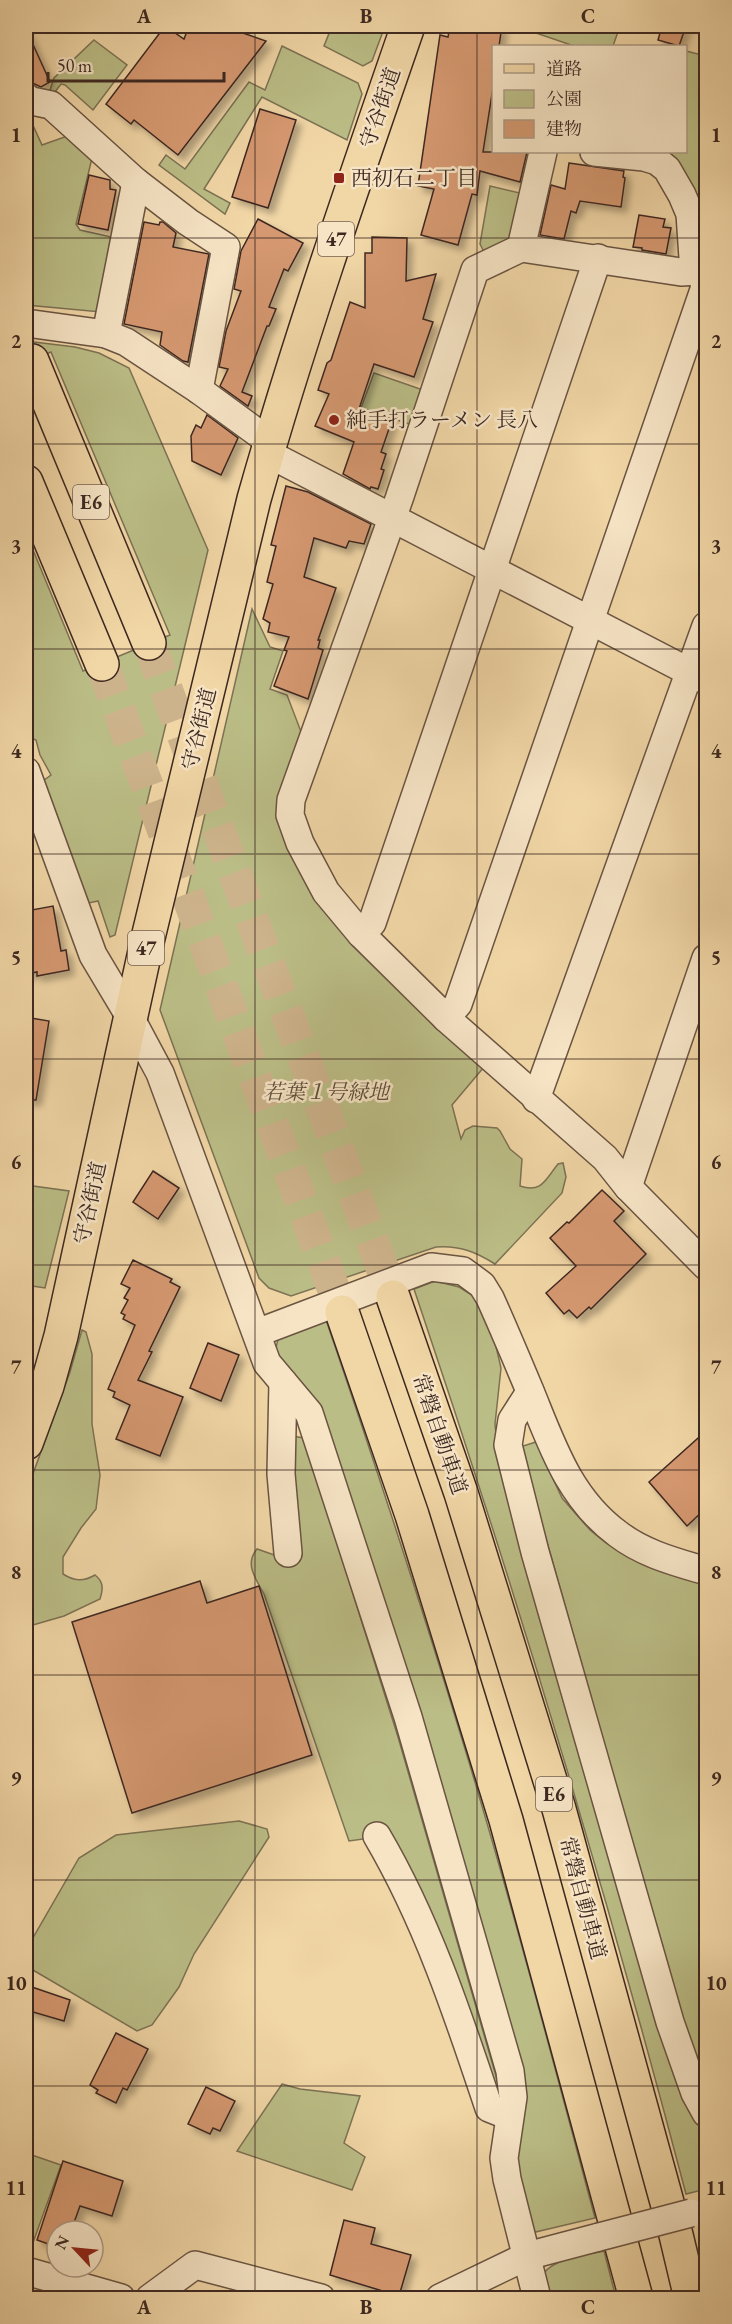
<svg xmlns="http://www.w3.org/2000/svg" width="732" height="2324" font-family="'EB Garamond','Noto Serif JP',serif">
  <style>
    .green { fill: #bbbd86; stroke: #7c7254; stroke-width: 1.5 }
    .building { fill: #d59870; stroke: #3d2821; stroke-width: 1.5; filter: url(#shadow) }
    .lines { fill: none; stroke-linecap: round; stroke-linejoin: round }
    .highway-tunnel { stroke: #cdb38b; stroke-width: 33; stroke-dasharray: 33 16; stroke-linecap: butt }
    .minor-casing { stroke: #6a5442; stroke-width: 30 }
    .major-casing { stroke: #3d2821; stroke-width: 36 }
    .highway-casing { stroke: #3d2821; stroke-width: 36 }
    .minor { stroke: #f6e4c5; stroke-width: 27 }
    .major { stroke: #f1d6a6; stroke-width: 33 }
    .highway { stroke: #f1d6a6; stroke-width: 33 }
    .minor-bridge-casing { stroke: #6a5442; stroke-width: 30; stroke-linecap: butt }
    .minor-bridge { stroke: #f6e4c5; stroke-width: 27 }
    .grid { fill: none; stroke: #3d2821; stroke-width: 1.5; stroke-opacity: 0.55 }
    .poi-dot { fill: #8f2418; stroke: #f6e4c5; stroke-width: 2 }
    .labels { text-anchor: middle; stroke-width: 5; stroke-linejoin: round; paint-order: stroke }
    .shield { fill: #f6e4c5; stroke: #746052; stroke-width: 1.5 }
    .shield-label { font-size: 20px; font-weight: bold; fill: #3d2821 }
    .street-label { font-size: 21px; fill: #3d2821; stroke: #f6e4c5 }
    .poi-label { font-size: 21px; fill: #3d2821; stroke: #f6e4c5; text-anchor: start }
    .park-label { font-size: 21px; font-style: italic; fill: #5c4d3a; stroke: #f6e4c5 }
    .neatline { fill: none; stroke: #3d2821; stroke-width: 2 }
    .grid-label { font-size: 20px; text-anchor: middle; font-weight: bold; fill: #3d2821 }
  </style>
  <defs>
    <filter id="shadow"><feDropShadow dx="5.5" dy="5.5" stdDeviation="3" flood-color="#0004"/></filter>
  </defs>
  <rect width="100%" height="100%" fill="#f1d6a6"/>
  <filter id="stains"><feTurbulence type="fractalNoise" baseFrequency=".00333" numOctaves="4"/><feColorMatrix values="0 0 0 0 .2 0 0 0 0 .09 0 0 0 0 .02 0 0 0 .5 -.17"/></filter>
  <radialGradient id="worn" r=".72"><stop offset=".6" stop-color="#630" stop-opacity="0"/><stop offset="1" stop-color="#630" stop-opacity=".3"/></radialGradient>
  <g class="green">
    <polygon points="332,26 385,26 372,61 363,66 324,46"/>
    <polygon points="535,26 620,26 613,46 574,46 530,31"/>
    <polygon points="94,40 127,65 93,110 65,85 61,84 51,97 48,96 54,78"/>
    <polygon points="282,46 358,83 362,94 347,140 262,97 204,189 230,203 225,214 159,165 166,155 185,169 249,82 265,90"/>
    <polygon points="686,51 706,56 706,246 699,243 651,152 686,152"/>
    <polygon points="26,110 42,145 70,135 93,154 76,224 80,230 116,238 101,312 26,305"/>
    <polygon points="490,186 524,194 512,239 484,252 480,244"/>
    <polygon points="26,341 75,347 99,353 129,368 208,550 115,935 110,937 98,901 89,903 40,783 51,775 40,755 36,740 26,736 26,533 83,671 170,635 51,352 26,362"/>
    <polygon points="374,373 423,390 412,425 361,408"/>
    <path d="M 252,609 L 270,647 L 283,651 L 270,689 L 287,695 L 303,737 L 283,824 L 484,1067 L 452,1105 L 461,1139 L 465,1130 L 473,1126 L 497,1128 L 500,1131 L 510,1149 L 522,1159 L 520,1186 C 542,1193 545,1180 558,1164 L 563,1163 L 566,1177 L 562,1193 L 495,1264 C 476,1252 459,1245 436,1247 L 291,1296 L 269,1288 L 259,1278 L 160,1010 Z"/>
    <polygon points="26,1185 69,1191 45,1288 26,1285"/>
    <path d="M 435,1281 L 459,1287 L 472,1295 L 481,1306 L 494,1338 L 501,1368 L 495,1424 L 497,1444 L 699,2116 L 706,2130 L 706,2189 L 686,2194 C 606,1889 515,1588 414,1289 Z"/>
    <path d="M 325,1317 C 374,1460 421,1604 465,1749 C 512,1904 553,2061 595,2218 L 527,2234 L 510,2163 L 522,2095 L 277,1358 L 276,1348 L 278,1339 Z"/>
    <path d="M 82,1330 L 86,1332 L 92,1354 L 92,1424 L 100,1475 L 96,1509 L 81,1528 L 63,1557 L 63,1574 C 74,1581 83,1582 95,1575 C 104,1582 103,1589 100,1599 L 64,1616 L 26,1627 L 26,1493 L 70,1372 Z"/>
    <path d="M 292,1436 L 304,1438 L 398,1737 L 500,2090 L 492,2094 L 370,1838 L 349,1841 L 264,1594 C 256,1579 244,1564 257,1549 L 280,1557 Z"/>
    <polygon points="536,1442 562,1498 590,1530 606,1543 646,1566 706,1585 706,2086 677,2000 520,1447"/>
    <polygon points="239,1821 267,1829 269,1837 194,1954 179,1987 152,2025 137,2031 26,1966 26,1950 79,1858 116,1835"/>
    <polygon points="282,2084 300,2089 360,2096 344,2143 365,2157 352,2190 237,2151"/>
    <polygon points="26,2153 61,2165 26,2262"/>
    <path d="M 604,2251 L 616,2298 L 546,2298 L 544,2273 C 555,2258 586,2255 604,2251 Z"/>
  </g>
  <g class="building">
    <polygon points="165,26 184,39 189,26 242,26 240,32 266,41 178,155 134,120 131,124 106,104"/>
    <polygon points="450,26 502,26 499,46 494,46 494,81 483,152 527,152 520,182 480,171 477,195 472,194 458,245 421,235 434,189 418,186 440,35 448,37"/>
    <polygon points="662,26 686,26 679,46 658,40"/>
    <polygon points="26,29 50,82 41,87 26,80"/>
    <polygon points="260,109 296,120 268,208 232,197"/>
    <polygon points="569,163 624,171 623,177 625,178 621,207 580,201 576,213 571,211 564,239 540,235 551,185 565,189"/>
    <polygon points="89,175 110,180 110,189 116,190 108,230 78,224"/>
    <polygon points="639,215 665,219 663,227 671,228 666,254 642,250 642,248 633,247"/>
    <polygon points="258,219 303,243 288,271 284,269 269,307 276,309 269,326 267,326 242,392 252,396 248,406 220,386 228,369 219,367 226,331 241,291 234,289 241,251"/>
    <polygon points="144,222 159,225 160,222 163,222 176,233 173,247 209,254 188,362 183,361 160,345 162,332 124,324"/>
    <polygon points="372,237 407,238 406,281 436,274 423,319 433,322 414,377 374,364 359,409 392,420 381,452 386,454 381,469 384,470 378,489 371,487 370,489 343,474 354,442 315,426 329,394 318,390 327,363 331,360 350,302 365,308 365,253 372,253"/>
    <polygon points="207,415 238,438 221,475 192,461 191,436 196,425 201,428"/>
    <polygon points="286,486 308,492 371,524 364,544 349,541 346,548 314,538 304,577 336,588 318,640 320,640 318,648 323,650 308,699 274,686 287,651 284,650 289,637 268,632 270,623 263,619 273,584 267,582 276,546 271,545"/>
    <polygon points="53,906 61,951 66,950 69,970 37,976 37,972 26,974 26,911"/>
    <polygon points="31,1018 49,1021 36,1100 26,1100 26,1054"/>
    <polygon points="153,1171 179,1188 158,1219 133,1202"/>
    <polygon points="602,1190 624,1211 614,1221 646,1254 591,1309 589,1307 577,1318 569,1310 564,1314 546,1293 576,1266 550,1238 567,1222 569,1223"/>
    <polygon points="133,1260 172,1279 170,1282 180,1287 149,1351 152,1352 138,1380 183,1397 160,1456 116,1439 130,1405 113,1397 115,1392 108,1389 135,1325 123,1319 125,1315 121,1313 128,1300 124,1298 130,1288 121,1284"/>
    <polygon points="208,1343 239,1355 221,1401 190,1388"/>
    <polygon points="706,1431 706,1508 687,1526 649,1482"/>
    <polygon points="200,1581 207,1603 259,1586 312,1755 132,1813 72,1622"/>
    <polygon points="26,1985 70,2000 64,2021 26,2010"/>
    <polygon points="116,2033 148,2049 127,2090 123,2088 116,2103 96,2093 98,2090 90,2085"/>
    <polygon points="206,2087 235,2101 220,2131 213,2128 210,2134 188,2124"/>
    <polygon points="63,2161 123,2181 112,2216 80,2206 71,2231 57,2231 57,2247 37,2240"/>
    <polygon points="344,2220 375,2228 371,2244 411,2255 399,2296 330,2275"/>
  </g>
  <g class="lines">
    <g class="highway-tunnel">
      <polyline points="149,643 393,1297"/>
      <polyline points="102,664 342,1312"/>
    </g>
    <defs>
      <g id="minor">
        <polyline points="26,97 27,100 51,105 136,182 188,222 226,247 199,390"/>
        <polyline points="594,152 644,157 657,161 667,169 682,195 690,214 693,258 698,271"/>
        <polyline points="521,248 543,152"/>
        <polyline points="706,285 698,271 681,272 521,248 475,270 399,499 291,800 290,815 300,843 326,892 361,934 446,1018 605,1158 628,1187 706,1266"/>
        <polyline points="26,323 106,334 126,342 199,390 270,442"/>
        <polyline points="106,334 136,182"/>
        <polyline points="267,453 705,680"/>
        <polyline points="26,771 93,955 130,1017 160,1073 267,1363 309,1413 408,1717 510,2071 513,2097 504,2158 507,2179 537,2298"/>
        <polyline points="361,934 372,923 598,258"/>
        <polyline points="446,1018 458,1004 706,284"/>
        <polyline points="536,1099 706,626"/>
        <polyline points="628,1187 706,958"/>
        <path d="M 257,1333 L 431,1267 L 463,1271 L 482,1285 L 490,1298 C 504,1329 517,1360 530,1391 C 552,1445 569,1498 618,1534 C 644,1554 676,1562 706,1571"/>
        <polyline points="283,1382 281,1474 288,1553"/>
        <polyline points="530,1392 512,1420 508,1445 535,1552 670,2022 695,2093 706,2113"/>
        <path d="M 377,1836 C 427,1921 458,2015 489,2108 L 509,2116"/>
        <polyline points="26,2271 121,2298"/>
        <polyline points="150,2298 195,2265 321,2298"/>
        <polyline points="440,2298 527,2256 599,2237"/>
      </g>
      <path id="major" d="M 26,1443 L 47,1386 L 61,1336 L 147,942 L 254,499 C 299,340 354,182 408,26"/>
      <g id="highway">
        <polyline points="32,361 149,643"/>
        <polyline points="26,482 102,664"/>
        <polyline points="393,1297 461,1493 559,1809 676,2235 691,2298"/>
        <polyline points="342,1312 412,1515 506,1820 636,2298"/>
      </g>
    </defs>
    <use href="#minor" class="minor-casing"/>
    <use href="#major" class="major-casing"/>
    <use href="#highway" class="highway-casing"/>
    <use href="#minor" class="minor"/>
    <use href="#major" class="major"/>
    <use href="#highway" class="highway"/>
    <defs>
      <polyline id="minor-bridge" points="599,2237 691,2213"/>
    </defs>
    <use href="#minor-bridge" class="minor-bridge-casing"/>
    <use href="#minor-bridge" class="minor-bridge"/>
  </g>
  <path class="grid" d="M 255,26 L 255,2298M 477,26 L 477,2298M 26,238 L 706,238M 26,444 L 706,444M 26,649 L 706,649M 26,854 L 706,854M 26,1059 L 706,1059M 26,1265 L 706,1265M 26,1470 L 706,1470M 26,1675 L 706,1675M 26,1880 L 706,1880M 26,2086 L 706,2086"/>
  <g class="poi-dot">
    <rect x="333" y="172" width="12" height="12" rx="3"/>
    <circle cx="334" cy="420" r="6"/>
  </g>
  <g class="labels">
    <g class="shield">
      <rect x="318" y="222" width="36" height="34" rx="4.5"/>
      <rect x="73" y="485" width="36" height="34" rx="4.5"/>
      <rect x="128" y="931" width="36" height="34" rx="4.5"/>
      <rect x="536" y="1777" width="36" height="34" rx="4.5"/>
    </g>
    <g class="shield-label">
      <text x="336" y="246">47</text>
      <text x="91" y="509">E6</text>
      <text x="146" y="955">47</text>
      <text x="554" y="1801">E6</text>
    </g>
    <g class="street-label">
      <text transform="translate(380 108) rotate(-71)" y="7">守谷街道</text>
      <text transform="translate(199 729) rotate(-76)" y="7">守谷街道</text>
      <text transform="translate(90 1203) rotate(-78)" y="7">守谷街道</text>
      <text transform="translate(440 1434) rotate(71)" y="7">常磐自動車道</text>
      <text transform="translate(583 1898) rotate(75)" y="7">常磐自動車道</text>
    </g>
    <g class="poi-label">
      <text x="351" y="185">西初石二丁目</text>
      <text x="346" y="427">純手打ラーメン 長八</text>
    </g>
    <g class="park-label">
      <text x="326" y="1099">若葉１号緑地</text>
    </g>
  </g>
  <rect width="732" height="2324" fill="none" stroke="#f1d6a6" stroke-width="66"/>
  <rect x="492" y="45" width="195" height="108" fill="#f6e4c5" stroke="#ac9983" stroke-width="1.5"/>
  <rect x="504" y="64" width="30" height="9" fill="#f1d6a6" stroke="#ac9983" stroke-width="1.5"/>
  <text x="546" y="75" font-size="18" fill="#3d2821">道路</text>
  <rect x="504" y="90" width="30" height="18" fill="#bbbd86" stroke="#ac9983" stroke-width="1.5"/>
  <text x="546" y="105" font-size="18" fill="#3d2821">公園</text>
  <rect x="504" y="120" width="30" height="18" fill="#d59870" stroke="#ac9983" stroke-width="1.5"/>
  <text x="546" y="135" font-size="18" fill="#3d2821">建物</text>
  <g transform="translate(75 2249) rotate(296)"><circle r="28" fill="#f6e4c5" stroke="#ac9983" stroke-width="1.5"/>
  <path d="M0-4.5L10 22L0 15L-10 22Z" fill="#8f2418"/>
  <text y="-9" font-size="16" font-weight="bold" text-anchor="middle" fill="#3d2821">N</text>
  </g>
  <path d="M48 72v9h176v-9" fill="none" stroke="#3d2821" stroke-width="3"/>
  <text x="57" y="72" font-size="18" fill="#3d2821" stroke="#f6e4c5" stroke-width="4.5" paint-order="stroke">50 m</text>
  <rect x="33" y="33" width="666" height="2258" class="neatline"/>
  <g class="grid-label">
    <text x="144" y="23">A</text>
    <text x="366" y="23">B</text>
    <text x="588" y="23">C</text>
    <text x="16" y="142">1</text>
    <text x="716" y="142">1</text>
    <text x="16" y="348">2</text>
    <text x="716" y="348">2</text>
    <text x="16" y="553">3</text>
    <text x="716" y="553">3</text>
    <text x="16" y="758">4</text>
    <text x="716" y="758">4</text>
    <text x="16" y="964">5</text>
    <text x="716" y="964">5</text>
    <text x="16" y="1169">6</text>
    <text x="716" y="1169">6</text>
    <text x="16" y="1374">7</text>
    <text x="716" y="1374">7</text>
    <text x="16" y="1579">8</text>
    <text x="716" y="1579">8</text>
    <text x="16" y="1785">9</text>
    <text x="716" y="1785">9</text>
    <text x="16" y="1990">10</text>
    <text x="716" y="1990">10</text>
    <text x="16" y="2195">11</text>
    <text x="716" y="2195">11</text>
    <text x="144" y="2314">A</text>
    <text x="366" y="2314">B</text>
    <text x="588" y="2314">C</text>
  </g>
  <rect width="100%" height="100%" filter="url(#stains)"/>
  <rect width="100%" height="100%" fill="url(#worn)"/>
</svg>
